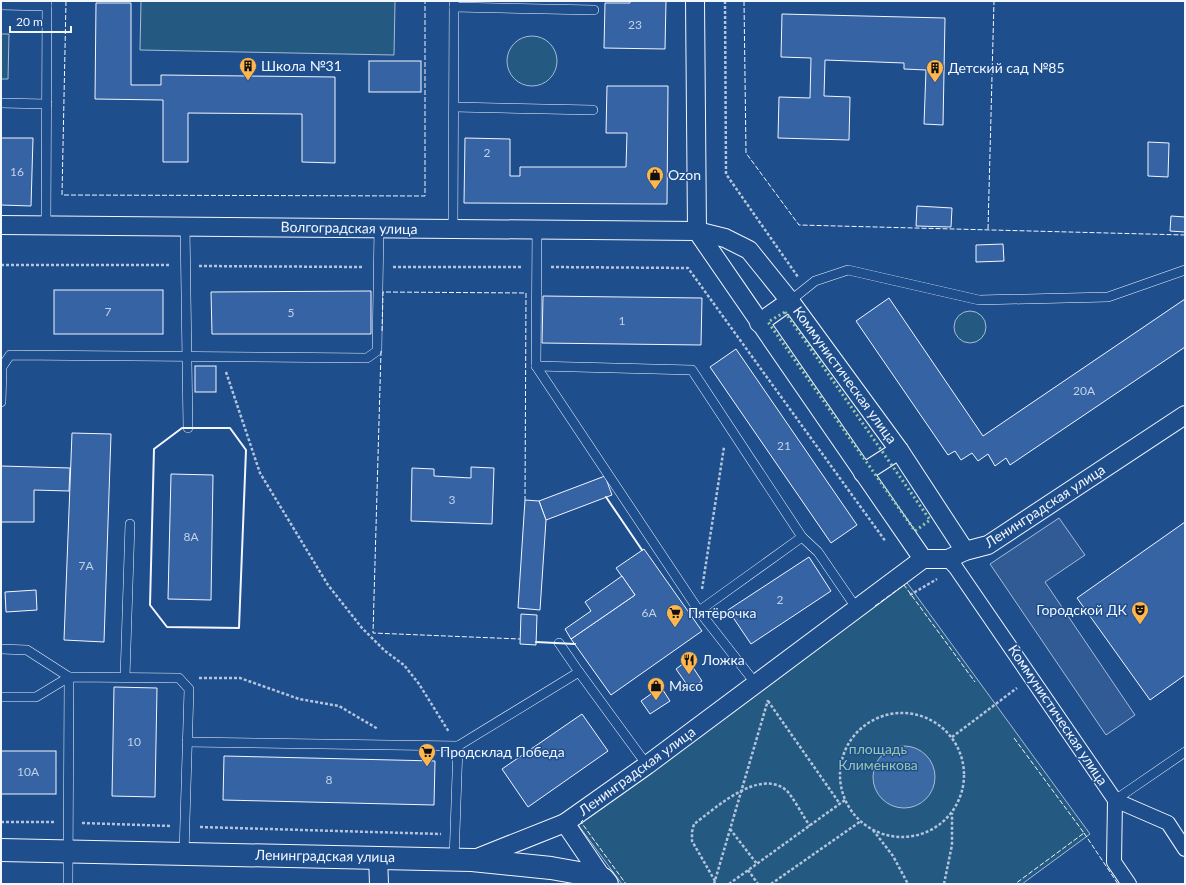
<svg xmlns="http://www.w3.org/2000/svg" width="1186" height="885" font-family="Lato,sans-serif">
  <style>
    .green { fill: #245a82; stroke: #a8bbd7 }
    .parking { fill: #305b95; stroke: #a8bbd7 }
    .water { fill: #3b69a3; stroke: #a8bbd7 }
    .building { fill: #3563a3; stroke: #f2f6ff }
    .lines { fill: none; stroke-linecap: round; stroke-linejoin: round }
    .service-casing { stroke: #f2f6ff; stroke-width: 10 }
    .pedestrian-casing { stroke: #f2f6ff; stroke-width: 16 }
    .minor-casing { stroke: #f2f6ff; stroke-width: 20 }
    .tertiary-casing { stroke: #f2f6ff; stroke-width: 24 }
    .path { stroke: #b3c4dc; stroke-width: 2.5; stroke-dasharray: 3 2; stroke-linecap: butt }
    .service { stroke: #1f4e8c; stroke-width: 9 }
    .pedestrian { stroke: #1f4e8c; stroke-width: 14 }
    .minor { stroke: #1f4e8c; stroke-width: 18 }
    .tertiary { stroke: #1f4e8c; stroke-width: 22 }
    .hedge { stroke: #97c8a6; stroke-width: 3; stroke-dasharray: 2 3; stroke-linecap: butt }
    .fence { stroke: #f2f6ff; stroke-width: 1; stroke-dasharray: 5 2; stroke-linecap: butt }
    .wall { stroke: #f2f6ff; stroke-width: 2 }
    .labels { text-anchor: middle; stroke-width: 3; stroke-linejoin: round; paint-order: stroke }
    .number-label { font-size: 12px; fill: #c3d1e8 }
    .poi-label { font-size: 14px; fill: #f2f6ff; stroke: #1f4e8c; text-anchor: start }
    .street-label { font-size: 14px; fill: #f2f6ff; stroke: #1f4e8c }
    .park-label { font-size: 14px; fill: #97c8a6; stroke: #1f4e8c }
  </style>
  <rect width="100%" height="100%" fill="#1f4e8c"/>
  <g class="green">
    <polygon points="141,1 395,1 394,55 140,50"/>
    <polygon points="1,34 9,34 8,79 1,79"/>
    <circle cx="532" cy="61" r="25"/>
    <circle cx="970" cy="327" r="16"/>
    <polygon points="905,580 1090,834 1022,884 622,884 576,822"/>
  </g>
  <polygon class="parking" points="1059,518 1085,555 1045,582 1135,715 1106,735 990,564"/>
  <circle class="water" cx="904" cy="777" r="31"/>
  <g class="building">
    <polygon points="630,1 666,1 665,49 604,48 605,3 630,3"/>
    <polygon points="96,3 131,3 131,85 161,85 161,75 335,77 335,163 302,162 302,114 188,113 188,162 163,162 163,100 95,99"/>
    <polygon points="782,14 945,18 943,125 924,124 926,70 904,69 904,63 825,60 824,96 850,97 849,140 778,138 779,97 810,98 811,58 781,57"/>
    <rect x="369" y="61" width="52" height="31"/>
    <polygon points="607,86 668,86 667,204 464,203 465,138 510,139 510,176 520,176 520,167 626,167 627,133 606,133"/>
    <polygon points="1,138 33,138 31,206 1,205"/>
    <polygon points="1148,142 1169,143 1168,177 1148,176"/>
    <polygon points="917,206 952,208 951,227 916,226"/>
    <polygon points="1171,216 1185,217 1185,232 1170,231"/>
    <polygon points="1003,244 1004,261 976,262 976,245"/>
    <rect x="54" y="290" width="109" height="44"/>
    <polygon points="371,291 371,334 212,334 211,292"/>
    <polygon points="543,296 702,298 701,345 542,343"/>
    <polygon points="889,298 983,436 1185,299 1185,347 1010,465 1006,458 995,466 988,454 978,461 972,453 961,460 955,451 948,455 856,321"/>
    <polygon points="736,349 857,525 831,543 710,367"/>
    <rect x="195" y="366" width="21" height="26"/>
    <polygon points="72,433 111,434 104,642 64,640"/>
    <polygon points="1,466 70,468 69,491 34,490 34,522 1,522"/>
    <polygon points="471,467 494,468 492,524 411,521 412,468 434,469 434,476 471,478"/>
    <polygon points="171,474 213,475 211,600 168,599"/>
    <polygon points="605,476 612,495 546,520 539,501"/>
    <polygon points="525,500 539,501 546,520 540,610 518,608"/>
    <polygon points="1185,522 1185,675 1150,700 1077,598"/>
    <polygon points="644,549 702,631 611,695 571,639 635,595 616,568"/>
    <polygon points="809,557 831,591 751,644 728,610"/>
    <polygon points="622,576 635,595 571,639 565,629 591,611 585,602"/>
    <polygon points="36,590 37,610 6,612 5,592"/>
    <polygon points="521,614 537,615 536,645 520,644"/>
    <polygon points="688,660 702,681 690,689 676,669"/>
    <polygon points="114,687 157,688 155,797 112,796"/>
    <polygon points="661,687 670,701 650,714 641,701"/>
    <polygon points="582,714 608,751 528,807 502,769"/>
    <rect x="1" y="751" width="55" height="43"/>
    <polygon points="224,756 435,761 434,805 223,800"/>
  </g>
  <g class="lines">
    <defs>
      <g id="service">
        <polyline points="1,5 47,6"/>
        <polyline points="454,7 594,10"/>
        <polyline points="1,103 47,104"/>
        <polyline points="454,107 593,110"/>
        <polyline points="46,226 47,1"/>
        <polyline points="185,226 188,428"/>
        <polyline points="453,229 454,1"/>
        <polyline points="537,229 536,366 699,611 756,684"/>
        <polyline points="790,301 815,281 848,270 979,300 1108,297 1185,270"/>
        <polyline points="536,366 692,370 802,537 699,611"/>
        <polyline points="1,402 2,367 10,355 367,358 377,351 379,228"/>
        <polyline points="802,537 818,552 857,609"/>
        <polyline points="559,643 579,672 647,765"/>
        <polyline points="1,649 27,650 69,677 36,697 1,697"/>
        <polyline points="125,677 130,524"/>
        <polyline points="187,742 458,746"/>
        <polyline points="1115,800 1185,752"/>
        <polyline points="454,860 458,746 579,672"/>
        <polyline points="68,884 69,677 179,678 189,689 184,853"/>
      </g>
      <g id="pedestrian">
        <polyline points="948,559 956,568 1115,800 1114,862 1129,884"/>
        <polyline points="1115,800 1168,823 1185,849"/>
      </g>
      <g id="minor">
        <polyline points="695,1 697,231 923,559"/>
        <polyline points="1,225 697,231 725,238 749,250 790,301 899,450 965,551"/>
        <polyline points="759,323 790,301"/>
        <polyline points="863,473 899,450"/>
        <polyline points="565,823 603,879"/>
        <polyline points="378,857 379,884"/>
        <polyline points="472,860 565,823 647,765 923,559 948,559 965,551 988,545 1185,415"/>
      </g>
      <polyline id="tertiary" points="1,850 472,860 551,868 579,873 603,879 607,884"/>
    </defs>
    <use href="#service" class="service-casing"/>
    <use href="#pedestrian" class="pedestrian-casing"/>
    <use href="#minor" class="minor-casing"/>
    <use href="#tertiary" class="tertiary-casing"/>
    <g class="path">
      <polyline points="725,1 726,174 798,277"/>
      <polyline points="1,265 170,265"/>
      <polyline points="199,266 364,267"/>
      <polyline points="393,267 522,267"/>
      <polyline points="551,267 688,268 886,542"/>
      <polyline points="226,372 260,473 328,585 362,628 385,651 404,665 419,684 449,732"/>
      <polyline points="702,589 724,447"/>
      <polyline points="910,595 937,579"/>
      <polyline points="199,678 240,678 299,699 339,706 378,729"/>
      <polyline points="768,701 840,804"/>
      <circle cx="902" cy="775" r="62"/>
      <polyline points="952,737 1017,688"/>
      <polyline points="1,822 55,822"/>
      <polyline points="82,823 171,826"/>
      <polyline points="200,827 441,834"/>
      <polyline points="730,829 757,864"/>
      <polyline points="873,830 893,856 908,884"/>
      <polyline points="748,870 758,884"/>
      <path d="M 715,881 L 692,841 L 692,832 L 694,824 C 716,808 758,768 786,790 C 792,795 804,818 810,826"/>
      <polyline points="714,884 768,700"/>
      <polyline points="729,884 845,800"/>
      <polyline points="771,884 861,821"/>
      <polyline points="944,884 952,845 952,813"/>
    </g>
    <use href="#service" class="service"/>
    <use href="#pedestrian" class="pedestrian"/>
    <use href="#minor" class="minor"/>
    <use href="#tertiary" class="tertiary"/>
    <polygon class="hedge" points="785,312 930,520 915,531 768,322"/>
    <g class="fence">
      <polyline points="66,1 62,195 425,196 425,1"/>
      <polyline points="744,1 746,153 799,225 1185,235"/>
      <polyline points="988,229 994,1"/>
      <polyline points="382,331 383,292 526,293 525,500"/>
      <polyline points="381,351 373,633 520,639"/>
      <polyline points="875,606 904,585 975,682"/>
      <polyline points="1014,738 1084,833 1015,884"/>
      <polyline points="583,820 581,822 626,884"/>
      <polyline points="1084,833 1118,884"/>
    </g>
    <g class="wall">
      <polygon points="182,428 230,428 246,450 239,628 167,627 150,605 154,449"/>
      <polyline points="606,497 642,550"/>
      <polyline points="536,642 575,644"/>
    </g>
  </g>
  <defs>
    <symbol id="building-pin" viewBox="-11 -11 22 30"><path d="M0 17L-7.5 6A9.5 9.5 0 1 1 7.5 6Z" fill="#ffb74d" stroke="#1f4e8c"/><path d="M-4-6H4V6H1V3H-1V6H-4ZM-2.5-4.3h1.7v1.8h-1.7ZM.8-4.3h1.7v1.8H.8ZM-2.5-1h1.7V.8h-1.7ZM.8-1h1.7V.8H.8Z" fill="#111"/></symbol>
    <symbol id="shop-pin" viewBox="-11 -11 22 30"><path d="M0 17L-7.5 6A9.5 9.5 0 1 1 7.5 6Z" fill="#ffb74d" stroke="#1f4e8c"/><path d="M-5-2.5h2.3a2.7 3.5 0 0 1 5.4 0H5L5.5 6h-11ZM-1.5-2.5h3a1.5 2.3 0 0 0-3 0Z" fill="#111"/></symbol>
    <symbol id="theatre-pin" viewBox="-11 -11 22 30"><path d="M0 17L-7.5 6A9.5 9.5 0 1 1 7.5 6Z" fill="#ffb74d" stroke="#1f4e8c"/><path d="M-5-5.5Q0-4 5-5.5V0Q5 5 0 6Q-5 5-5 0ZM-3.3-2.5H-1v1.5H-3.3ZM1-2.5H3.3v1.5H1ZM-2.8 1Q0 5.5 2.8 1Z" fill="#111"/></symbol>
    <symbol id="supermarket-pin" viewBox="-11 -11 22 30"><path d="M0 17L-7.5 6A9.5 9.5 0 1 1 7.5 6Z" fill="#ffb74d" stroke="#1f4e8c"/><path d="M-6-5.5h2.5l.6 2H6L4.5 2H-2.5L-4.4-4H-6ZM-1.5 3.2a1.3 1.3 0 1 0 .1 0ZM3 3.2a1.3 1.3 0 1 0 .1 0Z" fill="#111"/></symbol>
    <symbol id="restaurant-pin" viewBox="-11 -11 22 30"><path d="M0 17L-7.5 6A9.5 9.5 0 1 1 7.5 6Z" fill="#ffb74d" stroke="#1f4e8c"/><path d="M-5-6h1v4h1v-4h1v4h1v-4h1v5L-1.5 .5V6h-2V.5L-5-1ZM5-6V6H3V1.5H1.5Q1.5-4 5-6Z" fill="#111"/></symbol>
  </defs>
  <g fill-rule="evenodd">
    <use href="#building-pin" x="238" y="56" width="20" height="27"/>
    <use href="#building-pin" x="925" y="58" width="20" height="27"/>
    <use href="#shop-pin" x="645" y="165" width="20" height="27"/>
    <use href="#theatre-pin" x="1130" y="600" width="20" height="27"/>
    <use href="#supermarket-pin" x="665" y="603" width="20" height="27"/>
    <use href="#restaurant-pin" x="679" y="650" width="20" height="27"/>
    <use href="#shop-pin" x="646" y="676" width="20" height="27"/>
    <use href="#supermarket-pin" x="417" y="742" width="20" height="27"/>
  </g>
  <g class="labels">
    <g class="number-label">
      <text x="635" y="29">23</text>
      <text x="487" y="157">2</text>
      <text x="17" y="176">16</text>
      <text x="108" y="316">7</text>
      <text x="291" y="317">5</text>
      <text x="622" y="325">1</text>
      <text x="1084" y="395">20А</text>
      <text x="784" y="450">21</text>
      <text x="452" y="504">3</text>
      <text x="191" y="541">8А</text>
      <text x="86" y="570">7А</text>
      <text x="780" y="604">2</text>
      <text x="649" y="617">6А</text>
      <text x="134" y="746">10</text>
      <text x="28" y="776">10А</text>
      <text x="329" y="784">8</text>
    </g>
    <g class="poi-label">
      <text x="261" y="71">Школа №31</text>
      <text x="948" y="73">Детский сад №85</text>
      <text x="668" y="180">Ozon</text>
      <text x="1127" y="615" text-anchor="end">Городской ДК</text>
      <text x="688" y="618">Пятёрочка</text>
      <text x="702" y="665">Ложка</text>
      <text x="669" y="691">Мясо</text>
      <text x="440" y="757">Продсклад Победа</text>
    </g>
    <g class="street-label">
      <text transform="translate(349 228) rotate(1)" y="5">Волгоградская улица</text>
      <text transform="translate(845 375) rotate(54)" y="5">Коммунистическая улица</text>
      <text transform="translate(1045 506) rotate(-33)" y="5">Ленинградская улица</text>
      <text transform="translate(1058 715) rotate(56)" y="5">Коммунистическая улица</text>
      <text transform="translate(637 771) rotate(-36)" y="5">Ленинградская улица</text>
      <text transform="translate(325 856) rotate(1)" y="5">Ленинградская улица</text>
    </g>
    <g class="park-label">
      <text x="878" y="754">площадь<tspan x="878" dy="16">Клименкова</tspan></text>
    </g>
  </g>
  <rect width="1186" height="885" fill="none" stroke="#f2f6ff" stroke-width="4"/>
  <path d="M10 26v6h61v-6" fill="none" stroke="#f2f6ff" stroke-width="2"/>
  <text x="16" y="26" font-size="12" fill="#f2f6ff" stroke="#1f4e8c" stroke-width="3" paint-order="stroke">20 m</text>
</svg>
